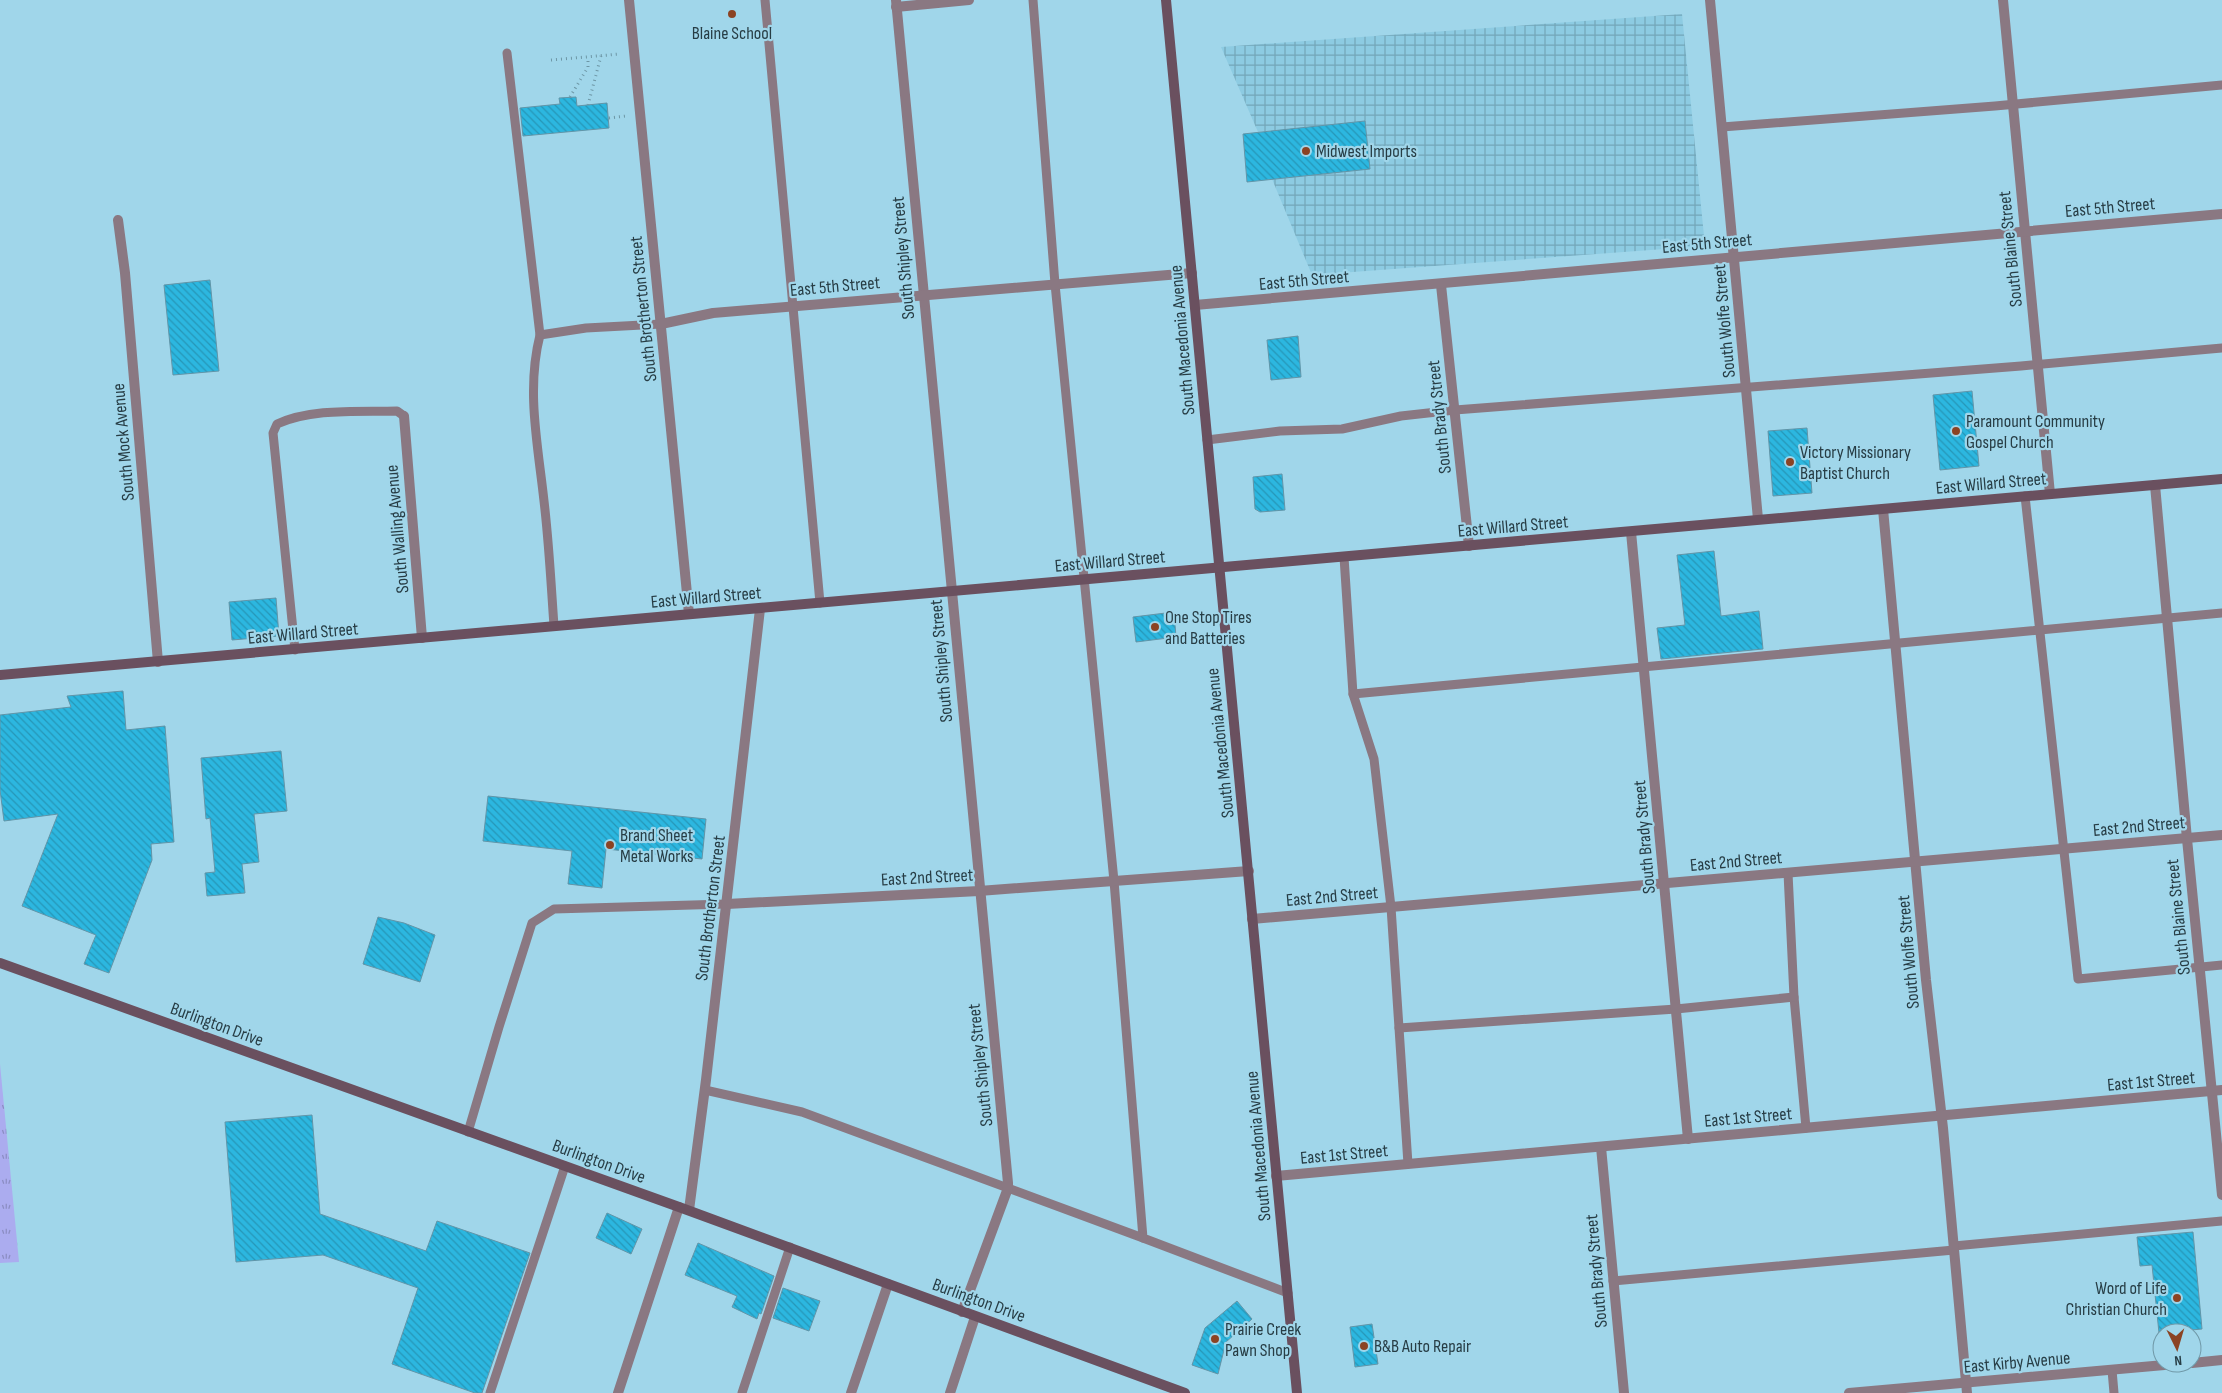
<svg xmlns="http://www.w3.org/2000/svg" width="2222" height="1393" font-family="'Sofia Sans Condensed',sans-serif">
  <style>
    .industrial { fill: url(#industrial-grid) }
    .grass { fill: url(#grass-tufts) }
    .building { fill: url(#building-back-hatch); stroke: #6295a8 }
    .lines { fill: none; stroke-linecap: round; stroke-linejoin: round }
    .path { stroke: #6d96a5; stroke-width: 3; stroke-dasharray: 1 4; stroke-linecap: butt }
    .lane { stroke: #8a7882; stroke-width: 9 }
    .street { stroke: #8a7882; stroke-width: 10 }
    .secondary { stroke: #6a505f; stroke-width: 10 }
    .poi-dot { fill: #8b4323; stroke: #a0d6ea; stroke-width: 2 }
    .labels { text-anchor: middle; stroke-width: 4.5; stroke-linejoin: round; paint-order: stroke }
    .poi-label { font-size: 18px; fill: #273d45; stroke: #a0d6ea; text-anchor: start }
    .street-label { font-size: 18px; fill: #273d45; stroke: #a0d6ea }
  </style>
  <defs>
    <pattern id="industrial-grid" width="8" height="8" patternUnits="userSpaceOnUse" patternTransform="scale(1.25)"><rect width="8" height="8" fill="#8dcbe2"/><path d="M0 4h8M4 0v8" fill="none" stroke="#73a6b9"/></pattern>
    <pattern id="grass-tufts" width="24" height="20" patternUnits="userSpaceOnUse" patternTransform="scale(1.25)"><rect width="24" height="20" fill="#abacef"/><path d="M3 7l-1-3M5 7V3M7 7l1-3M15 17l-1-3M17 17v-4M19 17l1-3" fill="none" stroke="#8b8dc3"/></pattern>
    <pattern id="building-back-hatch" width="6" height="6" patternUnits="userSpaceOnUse" patternTransform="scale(1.25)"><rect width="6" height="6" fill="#2cb7e0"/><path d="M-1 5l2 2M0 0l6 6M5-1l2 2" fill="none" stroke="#2696b7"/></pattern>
  </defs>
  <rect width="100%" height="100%" fill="#a0d6ea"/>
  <polygon class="industrial" points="1682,14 1705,246 1312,275 1272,179 1369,169 1365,121 1258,132 1221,47"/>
  <polygon class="grass" points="0,1064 19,1262 0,1263"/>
  <g class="building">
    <polygon points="576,97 577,106 607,103 609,128 523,136 520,108 560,104 559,98"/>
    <polygon points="1365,121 1370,169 1247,182 1243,134"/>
    <polygon points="210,280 219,371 173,375 164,285"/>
    <polygon points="1298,336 1301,377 1271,380 1267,340"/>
    <polygon points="1972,391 1979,466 1940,470 1933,395"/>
    <polygon points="1807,428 1812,493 1773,496 1768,431"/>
    <polygon points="1282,474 1285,510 1260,512 1255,509 1253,477"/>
    <polygon points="1714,551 1721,616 1759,611 1763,649 1661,659 1657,628 1685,625 1677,555"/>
    <polygon points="276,598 279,636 232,640 229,602"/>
    <polygon points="1174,612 1176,637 1136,642 1133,617"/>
    <polygon points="123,691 126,730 165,726 174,842 151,844 152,860 109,973 84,964 96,935 22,906 58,814 4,821 0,790 0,715 71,707 67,696"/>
    <polygon points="281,751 287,811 254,814 259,862 242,864 245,893 207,896 205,873 215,872 210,818 206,819 201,758"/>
    <polygon points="488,796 706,819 702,859 606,849 602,888 568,884 572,851 483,841"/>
    <polygon points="378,917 404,923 435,935 420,982 363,964"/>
    <polygon points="312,1115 320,1214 426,1251 437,1221 530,1253 482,1393 475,1393 392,1364 418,1288 323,1255 236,1262 225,1122"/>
    <polygon points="607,1213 642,1229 631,1254 596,1238"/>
    <polygon points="2193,1232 2202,1329 2159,1333 2152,1265 2140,1266 2137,1237"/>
    <polygon points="698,1243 774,1276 761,1314 759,1313 757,1319 732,1307 737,1296 685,1275"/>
    <polygon points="783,1288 820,1301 809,1331 773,1318"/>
    <polygon points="1237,1301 1252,1319 1226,1342 1218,1374 1192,1365 1205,1328"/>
    <polygon points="1372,1324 1378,1364 1355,1367 1350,1327"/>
  </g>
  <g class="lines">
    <g class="path">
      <polyline points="551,60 620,54"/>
      <polyline points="570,97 588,67 588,57"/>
      <polyline points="588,105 601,56"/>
      <polyline points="609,118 626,116"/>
    </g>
    <g class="lane">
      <polyline points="765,0 820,603"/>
      <polyline points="1033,0 1055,284 1114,881 1143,1238 1288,1293"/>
      <path d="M 507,53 L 540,335 C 526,390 538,445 544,501 C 549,543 551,584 554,626"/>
      <polyline points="1722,127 1995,106 2222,85"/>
      <polyline points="540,335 586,328 661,324"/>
      <polyline points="1207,440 1280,431 1342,429 1401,416 1455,410 2021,366 2222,348"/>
      <polyline points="2025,496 2078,979 2222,965"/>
      <polyline points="1344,557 1353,694 1374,759 1391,907 1408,1164"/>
      <path d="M 295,650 L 273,433 L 277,424 C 312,408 358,412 397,411 L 404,416"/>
      <polyline points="1353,694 2222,613"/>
      <polyline points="1794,997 1806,1128"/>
      <polyline points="1399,1028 1676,1009 1794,997 1788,873"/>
      <polyline points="705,1090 802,1112 1143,1238"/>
      <polyline points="468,1132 499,1027 532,923 554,909 727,904"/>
      <polyline points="1954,1246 2222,1221"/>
      <polyline points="1613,1281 1954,1250"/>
      <polyline points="2112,1370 2114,1393"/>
      <polyline points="490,1393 565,1166"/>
      <polyline points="742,1393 790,1247"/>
    </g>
    <g class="street">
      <polyline points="629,0 689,614"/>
      <polyline points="896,0 1008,1183 1008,1188 962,1312"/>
      <polyline points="1710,0 1758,519"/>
      <polyline points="2003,0 2050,494"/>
      <polyline points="896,7 969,0"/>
      <polyline points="118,220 125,273 158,662"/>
      <polyline points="1441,285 1469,546"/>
      <polyline points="1195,305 2222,214"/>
      <polyline points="661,324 713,313 1192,273"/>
      <polyline points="404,416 422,638"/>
      <polyline points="2155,485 2187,839 2222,1195"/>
      <polyline points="1883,509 1926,980 1943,1128 1967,1393"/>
      <polyline points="1631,532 1688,1139"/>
      <polyline points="727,904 979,891 1249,871"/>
      <polyline points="1252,919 2222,835"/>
      <polyline points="1601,1147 1624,1393"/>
      <polyline points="1276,1176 2222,1090"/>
      <polyline points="689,1210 706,1080 760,609"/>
      <polyline points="2192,1363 2222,1360"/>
      <polyline points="618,1393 679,1207"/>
      <polyline points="851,1393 888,1284"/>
      <polyline points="950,1393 975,1317"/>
      <polyline points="1849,1393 2187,1363"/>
    </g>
    <g class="secondary">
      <polyline points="1166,0 1297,1393"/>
      <polyline points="0,675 2222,479"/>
      <polyline points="0,963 679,1207 1185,1393"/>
    </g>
  </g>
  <g class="poi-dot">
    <circle cx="732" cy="14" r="5"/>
    <circle cx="1306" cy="151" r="5"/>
    <circle cx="1956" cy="431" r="5"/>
    <circle cx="1790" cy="462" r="5"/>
    <circle cx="1155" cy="627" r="5"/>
    <circle cx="610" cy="845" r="5"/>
    <circle cx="2177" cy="1298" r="5"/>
    <circle cx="1215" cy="1339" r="5"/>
    <circle cx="1364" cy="1346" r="5"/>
  </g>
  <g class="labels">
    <g class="poi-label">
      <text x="732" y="39" text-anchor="middle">Blaine School</text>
      <text x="1316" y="157">Midwest Imports</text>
      <text x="1966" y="427">Paramount Community<tspan x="1966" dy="21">Gospel Church</tspan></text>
      <text x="1800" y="458">Victory Missionary<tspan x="1800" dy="21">Baptist Church</tspan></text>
      <text x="1165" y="623">One Stop Tires<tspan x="1165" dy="21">and Batteries</tspan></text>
      <text x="620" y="841">Brand Sheet<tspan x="620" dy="21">Metal Works</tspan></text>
      <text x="2167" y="1294" text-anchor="end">Word of Life<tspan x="2167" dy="21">Christian Church</tspan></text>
      <text x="1225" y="1335">Prairie Creek<tspan x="1225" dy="21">Pawn Shop</tspan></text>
      <text x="1374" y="1352">B&amp;B Auto Repair</text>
    </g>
    <g class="street-label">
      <text transform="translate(2110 207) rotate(-5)" y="6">East 5th Street</text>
      <text transform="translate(1707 243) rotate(-5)" y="6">East 5th Street</text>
      <text transform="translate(2010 249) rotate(-96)" y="6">South Blaine Street</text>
      <text transform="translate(903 258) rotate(-95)" y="6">South Shipley Street</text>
      <text transform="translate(1304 280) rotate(-5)" y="6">East 5th Street</text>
      <text transform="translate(835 286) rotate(-5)" y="6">East 5th Street</text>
      <text transform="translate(643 309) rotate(-96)" y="6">South Brotherton Street</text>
      <text transform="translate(1724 321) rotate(-95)" y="6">South Wolfe Street</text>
      <text transform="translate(1182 340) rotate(-95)" y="6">South Macedonia Avenue</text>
      <text transform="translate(1439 417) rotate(-96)" y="6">South Brady Street</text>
      <text transform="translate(123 442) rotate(-95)" y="6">South Mock Avenue</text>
      <text transform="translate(1991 483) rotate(-5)" y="6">East Willard Street</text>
      <text transform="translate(1513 526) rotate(-5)" y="6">East Willard Street</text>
      <text transform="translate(397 529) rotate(-95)" y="6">South Walling Avenue</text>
      <text transform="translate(1110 561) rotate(-5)" y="6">East Willard Street</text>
      <text transform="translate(706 597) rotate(-5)" y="6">East Willard Street</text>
      <text transform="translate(303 633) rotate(-5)" y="6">East Willard Street</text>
      <text transform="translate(941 661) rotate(-95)" y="6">South Shipley Street</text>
      <text transform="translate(1220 743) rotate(-96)" y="6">South Macedonia Avenue</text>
      <text transform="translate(2139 826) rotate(-5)" y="6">East 2nd Street</text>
      <text transform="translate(1644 837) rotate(-95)" y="6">South Brady Street</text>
      <text transform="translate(1736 861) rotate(-5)" y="6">East 2nd Street</text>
      <text transform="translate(927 877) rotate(-3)" y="6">East 2nd Street</text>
      <text transform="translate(1332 896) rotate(-5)" y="6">East 2nd Street</text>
      <text transform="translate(710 908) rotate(-83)" y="6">South Brotherton Street</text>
      <text transform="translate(2178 917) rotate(-96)" y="6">South Blaine Street</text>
      <text transform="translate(1908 952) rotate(-95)" y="6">South Wolfe Street</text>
      <text transform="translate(217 1024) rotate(20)" y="6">Burlington Drive</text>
      <text transform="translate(980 1065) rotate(-96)" y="6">South Shipley Street</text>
      <text transform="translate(2151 1081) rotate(-5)" y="6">East 1st Street</text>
      <text transform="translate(1748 1117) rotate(-5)" y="6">East 1st Street</text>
      <text transform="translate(1258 1146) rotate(-95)" y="6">South Macedonia Avenue</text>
      <text transform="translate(1344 1154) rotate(-5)" y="6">East 1st Street</text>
      <text transform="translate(599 1161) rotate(20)" y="6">Burlington Drive</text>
      <text transform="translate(1596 1271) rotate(-95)" y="6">South Brady Street</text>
      <text transform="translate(979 1300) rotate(20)" y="6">Burlington Drive</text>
      <text transform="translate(2017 1362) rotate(-5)" y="6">East Kirby Avenue</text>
    </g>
  </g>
  <g transform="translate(2177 1348) rotate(175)"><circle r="24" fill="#a0d6ea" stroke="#7099a8"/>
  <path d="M0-4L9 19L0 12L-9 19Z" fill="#8b4323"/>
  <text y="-8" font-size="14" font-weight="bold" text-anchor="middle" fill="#273d45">N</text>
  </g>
</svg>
